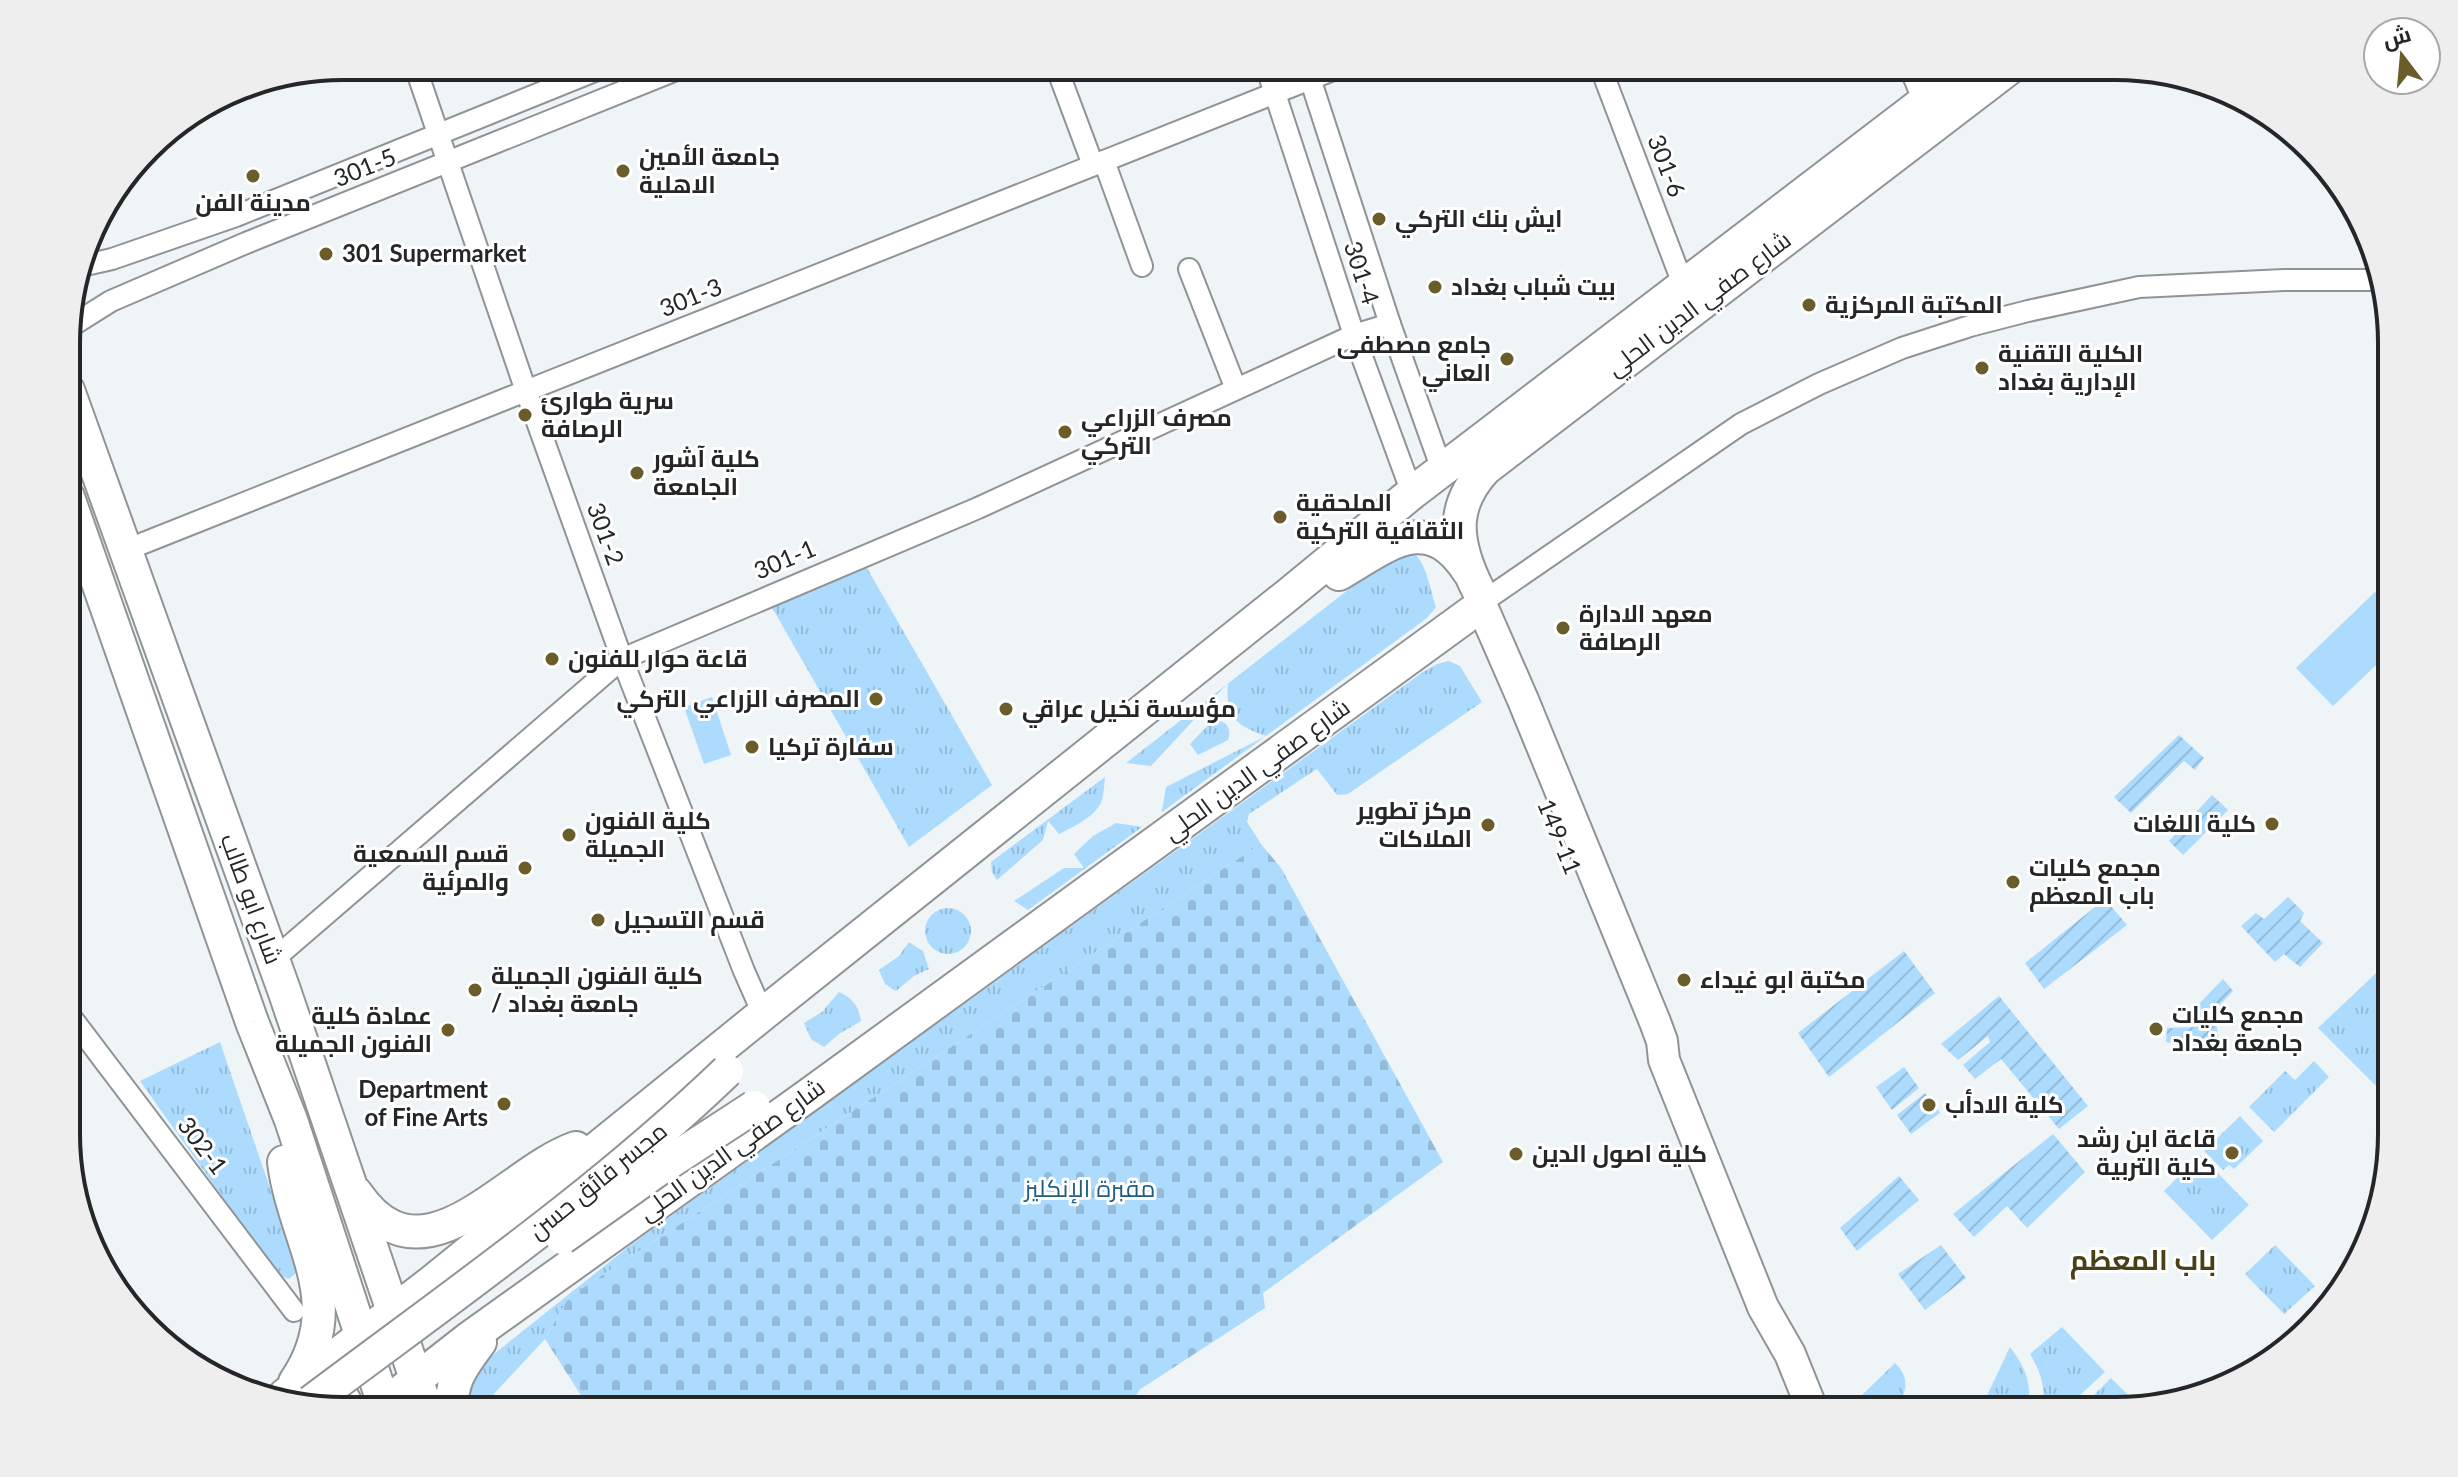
<svg xmlns="http://www.w3.org/2000/svg" width="2458" height="1477" font-family="Lato,Cairo,sans-serif">
  <style>
    .grass { fill: url(#grass-tufts) }
    .cemetery { fill: url(#cemetery-stones) }
    .garden { fill: url(#garden-furrows) }
    .pitch { fill: #acdbfe }
    .lines { fill: none; stroke-linecap: round; stroke-linejoin: round }
    .street-casing { stroke: #909497; stroke-width: 24 }
    .secondary-casing { stroke: #909497; stroke-width: 34 }
    .primary-casing { stroke: #909497; stroke-width: 36 }
    .street { stroke: #fff; stroke-width: 20 }
    .secondary { stroke: #fff; stroke-width: 30 }
    .primary { stroke: #fff; stroke-width: 32 }
    .primary-bridge-casing { stroke: #909497; stroke-width: 36; stroke-linecap: butt }
    .primary-bridge { stroke: #fff; stroke-width: 32 }
    .poi-dot { fill: #6a5d2a; stroke: #fff; stroke-width: 3 }
    .labels { text-anchor: middle; stroke-width: 6; stroke-linejoin: round; paint-order: stroke }
    .poi-label { font-size: 24px; font-weight: bold; fill: #252628; stroke: #fff; text-anchor: start }
    .street-label { font-size: 24px; fill: #252628; stroke: #fff }
    .park-label { font-size: 24px; fill: #205d84; stroke: #fff }
    .quarter-label { font-size: 28px; font-weight: bold; fill: #4a4017; stroke: #fff }
    .rim { fill: none; stroke: #252628; stroke-width: 4 }
  </style>
  <defs>
    <pattern id="grass-tufts" width="24" height="20" patternUnits="userSpaceOnUse" patternTransform="scale(2)"><rect width="24" height="20" fill="#acdbfe"/><path d="M3 7l-1-3M5 7V3M7 7l1-3M15 17l-1-3M17 17v-4M19 17l1-3" fill="none" stroke="#94bcda"/></pattern>
    <pattern id="cemetery-stones" width="16" height="16" patternUnits="userSpaceOnUse" patternTransform="scale(2)"><rect width="16" height="16" fill="#acdbfe"/><path d="M2 7V4a2 2 0 0 1 4 0v3zM10 15v-3a2 2 0 0 1 4 0v3z" fill="#94bcda"/></pattern>
    <pattern id="garden-furrows" width="10" height="10" patternUnits="userSpaceOnUse" patternTransform="scale(2)"><rect width="10" height="10" fill="#acdbfe"/><path d="M-1 1l2-2M0 10L10 0M9 11l2-2" fill="none" stroke="#94bcda"/></pattern>
  </defs>
  <rect width="100%" height="100%" fill="#eff4f7"/>
  <g class="grass">
    <path d="M 1403,547 C 1426,553 1429,587 1436,607 L 1427,618 L 1162,812 L 1166,787 L 1266,736 C 1236,725 1225,718 1228,683 L 1151,766 L 1126,763 Z"/>
    <polygon points="860,556 992,785 909,847 766,597"/>
    <path d="M 1449,661 L 1460,666 L 1482,702 L 1348,794 L 1337,795 L 1317,769 L 1249,814 L 1247,822 L 1261,844 L 569,1297 L 545,1339 L 478,1411 L 468,1411 C 466,1389 476,1374 489,1358 L 632,1244 L 1423,672 L 1437,664 Z"/>
    <path d="M 1213,720 L 1219,720 L 1226,724 C 1230,729 1230,734 1228,740 L 1198,755 L 1190,744 Z"/>
    <path d="M 1105,777 C 1104,785 1104,796 1101,803 C 1093,818 1073,827 1059,834 L 1048,821 L 1043,840 L 997,880 L 992,872 L 991,862 Z"/>
    <polygon points="1116,823 1142,827 1028,910 1014,901 1064,868 1084,868 1074,854 1093,836"/>
    <circle cx="948" cy="931" r="23"/>
    <polygon points="909,942 923,951 929,969 914,976 896,991 885,984 879,970 899,956"/>
    <polygon points="2391,959 2391,1101 2318,1028"/>
    <path d="M 839,992 C 853,998 859,1007 861,1021 L 839,1034 L 824,1047 L 811,1039 L 804,1023 L 822,1012 Z"/>
    <polygon points="220,1042 296,1264 296,1273 289,1279 281,1276 275,1271 140,1081"/>
    <polygon points="2314,1061 2329,1077 2274,1132 2249,1107 2285,1071 2295,1080"/>
    <polygon points="2240,1116 2263,1141 2234,1169 2229,1165 2223,1170 2204,1151"/>
    <polygon points="2200,1155 2249,1205 2212,1240 2164,1191"/>
    <polygon points="2275,1245 2315,1286 2284,1314 2245,1274"/>
    <path d="M 2062,1327 L 2105,1372 L 2064,1410 L 2043,1410 C 2046,1389 2041,1372 2030,1354 Z"/>
    <path d="M 2010,1347 C 2026,1368 2032,1384 2028,1410 L 1976,1410 L 1983,1404 Z"/>
    <path d="M 1895,1363 C 1909,1377 1908,1389 1898,1405 L 1900,1410 C 1884,1411 1874,1407 1862,1395 Z"/>
    <polygon points="2111,1378 2141,1408 2132,1410 2101,1410 2090,1399"/>
  </g>
  <polygon class="cemetery" points="1261,844 1281,868 1443,1162 1263,1293 1265,1308 1139,1390 1135,1398 1133,1411 591,1411 545,1339 569,1297"/>
  <g class="garden">
    <polygon points="2179,735 2204,758 2195,770 2184,761 2131,813 2114,797"/>
    <polygon points="2212,795 2228,810 2183,855 2169,841"/>
    <polygon points="2288,897 2304,913 2300,921 2323,943 2300,967 2284,954 2275,962 2241,926 2256,913 2264,919"/>
    <polygon points="2105,899 2127,925 2044,989 2025,963"/>
    <polygon points="1904,951 1935,993 1829,1077 1798,1033"/>
    <polygon points="2223,979 2233,991 2214,1011 2219,1040 2202,1048 2166,1042 2167,1028 2197,1027 2196,1007"/>
    <polygon points="1999,996 2088,1106 2059,1129 2001,1059 1975,1079 1963,1065 1990,1042 1988,1036 1958,1060 1941,1044"/>
    <polygon points="1904,1067 1919,1088 1892,1110 1876,1087"/>
    <polygon points="1925,1093 1940,1113 1911,1134 1897,1115"/>
    <polygon points="2053,1134 2085,1172 2027,1228 2007,1206 1974,1237 1953,1214"/>
    <polygon points="1899,1176 1919,1200 1857,1251 1840,1228"/>
    <polygon points="1941,1245 1966,1278 1925,1310 1898,1274"/>
  </g>
  <g class="pitch">
    <polygon points="2375,592 2391,609 2391,651 2333,706 2296,668"/>
    <polygon points="712,697 731,755 704,764 684,707"/>
  </g>
  <g class="lines">
    <defs>
      <g id="street">
        <polyline points="415,66 526,391 622,659 744,971 763,1014"/>
        <polyline points="1056,66 1093,165"/>
        <polyline points="1266,66 1354,335 1412,493"/>
        <polyline points="1306,66 1390,324 1442,470"/>
        <polyline points="1600,66 1683,284"/>
        <polyline points="1909,66 1924,102"/>
        <polyline points="1104,161 1142,266"/>
        <polyline points="81,266 112,259 236,216 607,66"/>
        <polyline points="1189,269 1236,389"/>
        <polyline points="68,328 111,301 246,243 686,66"/>
        <polyline points="126,550 1343,66"/>
        <polyline points="1481,603 1741,424 1819,384 1902,348 1970,326 2028,311 2139,287 2284,280 2378,280"/>
        <polyline points="273,960 622,659 978,508 1354,335 1390,324"/>
        <polyline points="68,1013 294,1311"/>
      </g>
      <polyline id="secondary" points="1481,604 1523,700 1655,1022 1662,1041 1664,1060 1763,1307 1790,1354 1813,1411"/>
      <g id="primary">
        <polyline points="68,390 284,990 427,1411"/>
        <polyline points="68,497 252,1022 291,1120 386,1411"/>
        <path d="M 1339,574 C 1388,545 1428,509 1469,572"/>
        <path d="M 284,1162 C 294,1243 350,1302 295,1382"/>
        <path d="M 356,1193 C 423,1292 506,1172 576,1148"/>
        <path d="M 307,1382 C 327,1380 343,1390 348,1411"/>
        <polyline points="285,1395 433,1281 763,1014 1289,594 1412,493 1971,66"/>
        <path d="M 376,1411 L 468,1339 L 810,1094 L 1479,607 C 1484,596 1477,589 1473,579 C 1454,536 1453,504 1485,469 L 2012,66"/>
        <path d="M 453,1411 C 448,1383 464,1364 480,1342"/>
      </g>
    </defs>
    <use href="#street" class="street-casing"/>
    <use href="#secondary" class="secondary-casing"/>
    <use href="#primary" class="primary-casing"/>
    <use href="#street" class="street"/>
    <use href="#secondary" class="secondary"/>
    <use href="#primary" class="primary"/>
    <defs>
      <g id="primary-bridge">
        <polyline points="562,1238 659,1169 754,1107"/>
        <path d="M 311,1402 C 452,1296 599,1194 727,1071"/>
      </g>
    </defs>
    <use href="#primary-bridge" class="primary-bridge-casing"/>
    <use href="#primary-bridge" class="primary-bridge"/>
  </g>
  <g class="poi-dot">
    <circle cx="623" cy="171" r="8"/>
    <circle cx="253" cy="176" r="8"/>
    <circle cx="1379" cy="219" r="8"/>
    <circle cx="326" cy="254" r="8"/>
    <circle cx="1435" cy="287" r="8"/>
    <circle cx="1809" cy="305" r="8"/>
    <circle cx="1507" cy="359" r="8"/>
    <circle cx="1982" cy="368" r="8"/>
    <circle cx="525" cy="415" r="8"/>
    <circle cx="1065" cy="432" r="8"/>
    <circle cx="637" cy="473" r="8"/>
    <circle cx="1280" cy="517" r="8"/>
    <circle cx="1563" cy="628" r="8"/>
    <circle cx="552" cy="659" r="8"/>
    <circle cx="876" cy="699" r="8"/>
    <circle cx="1006" cy="709" r="8"/>
    <circle cx="752" cy="747" r="8"/>
    <circle cx="2272" cy="824" r="8"/>
    <circle cx="1488" cy="825" r="8"/>
    <circle cx="569" cy="835" r="8"/>
    <circle cx="525" cy="868" r="8"/>
    <circle cx="2013" cy="882" r="8"/>
    <circle cx="598" cy="920" r="8"/>
    <circle cx="1684" cy="980" r="8"/>
    <circle cx="475" cy="990" r="8"/>
    <circle cx="2156" cy="1029" r="8"/>
    <circle cx="448" cy="1030" r="8"/>
    <circle cx="504" cy="1104" r="8"/>
    <circle cx="1929" cy="1105" r="8"/>
    <circle cx="2232" cy="1153" r="8"/>
    <circle cx="1516" cy="1154" r="8"/>
  </g>
  <g class="labels">
    <g class="poi-label">
      <text x="639" y="165">جامعة الأمين<tspan x="639" dy="28">الاهلية</tspan></text>
      <text x="253" y="211" text-anchor="middle">مدينة الفن</text>
      <text x="1395" y="227">ايش بنك التركي</text>
      <text x="342" y="262">301 Supermarket</text>
      <text x="1451" y="295">بيت شباب بغداد</text>
      <text x="1825" y="313">المكتبة المركزية</text>
      <text x="1491" y="353" text-anchor="end">جامع مصطفى<tspan x="1491" dy="28">العاني</tspan></text>
      <text x="1998" y="362">الكلية التقنية<tspan x="1998" dy="28">الإدارية بغداد</tspan></text>
      <text x="541" y="409">سرية طوارئ<tspan x="541" dy="28">الرصافة</tspan></text>
      <text x="1081" y="426">مصرف الزراعي<tspan x="1081" dy="28">التركي</tspan></text>
      <text x="653" y="467">كلية آشور<tspan x="653" dy="28">الجامعة</tspan></text>
      <text x="1296" y="511">الملحقية<tspan x="1296" dy="28">الثقافية التركية</tspan></text>
      <text x="1579" y="622">معهد الادارة<tspan x="1579" dy="28">الرصافة</tspan></text>
      <text x="568" y="667">قاعة حوار للفنون</text>
      <text x="860" y="707" text-anchor="end">المصرف الزراعي التركي</text>
      <text x="1022" y="717">مؤسسة نخيل عراقي</text>
      <text x="768" y="755">سفارة تركيا</text>
      <text x="1472" y="819" text-anchor="end">مركز تطوير<tspan x="1472" dy="28">الملاكات</tspan></text>
      <text x="585" y="829">كلية الفنون<tspan x="585" dy="28">الجميلة</tspan></text>
      <text x="2256" y="832" text-anchor="end">كلية اللغات</text>
      <text x="509" y="862" text-anchor="end">قسم السمعية<tspan x="509" dy="28">والمرئية</tspan></text>
      <text x="2029" y="876">مجمع كليات<tspan x="2029" dy="28">باب المعظم</tspan></text>
      <text x="614" y="928">قسم التسجيل</text>
      <text x="491" y="984">كلية الفنون الجميلة<tspan x="491" dy="28">/ جامعة بغداد</tspan></text>
      <text x="1700" y="988">مكتبة ابو غيداء</text>
      <text x="2172" y="1023">مجمع كليات<tspan x="2172" dy="28">جامعة بغداد</tspan></text>
      <text x="432" y="1024" text-anchor="end">عمادة كلية<tspan x="432" dy="28">الفنون الجميلة</tspan></text>
      <text x="488" y="1098" text-anchor="end">Department<tspan x="488" dy="28">of Fine Arts</tspan></text>
      <text x="1945" y="1113">كلية الادأب</text>
      <text x="2216" y="1147" text-anchor="end">قاعة ابن رشد<tspan x="2216" dy="28">كلية التربية</tspan></text>
      <text x="1532" y="1162">كلية اصول الدين</text>
    </g>
    <g class="street-label">
      <text transform="translate(1666 166) rotate(69)" y="8">301-6</text>
      <text transform="translate(365 168) rotate(-22)" y="8">301-5</text>
      <text transform="translate(1361 273) rotate(72)" y="8">301-4</text>
      <text transform="translate(691 298) rotate(-22)" y="8">301-3</text>
      <text transform="translate(1699 304) rotate(-37)" y="8">شارع صفي الدين الحلي</text>
      <text transform="translate(605 534) rotate(70)" y="8">301-2</text>
      <text transform="translate(785 560) rotate(-23)" y="8">301-1</text>
      <text transform="translate(1257 770) rotate(-36)" y="8">شارع صفي الدين الحلي</text>
      <text transform="translate(1559 837) rotate(68)" y="8">149-11</text>
      <text transform="translate(251 899) rotate(70)" y="8">شارع ابو طالب</text>
      <text transform="translate(202 1146) rotate(53)" y="8">302-1</text>
      <text transform="translate(732 1150) rotate(-36)" y="8">شارع صفي الدين الحلي</text>
      <text transform="translate(598 1181) rotate(-39)" y="8">مجسر فائق حسن</text>
    </g>
    <g class="park-label">
      <text x="1090" y="1197">مقبرة الإنكليز</text>
    </g>
    <g class="quarter-label">
      <text x="2143" y="1270">باب المعظم</text>
    </g>
  </g>
  <path d="M0 0H2458V1477H0ZM343 80H2115A263 263 0 0 1 2378 343V1134A263 263 0 0 1 2115 1397H343A263 263 0 0 1 80 1134V343A263 263 0 0 1 343 80Z" fill="#eee" fill-rule="evenodd"/>
  <path class="rim" d="M343 80H2115A263 263 0 0 1 2378 343V1134A263 263 0 0 1 2115 1397H343A263 263 0 0 1 80 1134V343A263 263 0 0 1 343 80Z"/>
  <g transform="translate(2402 56) rotate(344)"><circle r="38" fill="#ffffff" stroke="#a8a8a9" stroke-width="2"/>
  <path d="M0-6L14 30L0 20L-14 30Z" fill="#6a5d2a"/>
  <text y="-12" font-size="22" font-weight="bold" text-anchor="middle" fill="#252628">ش</text>
  </g>
</svg>
